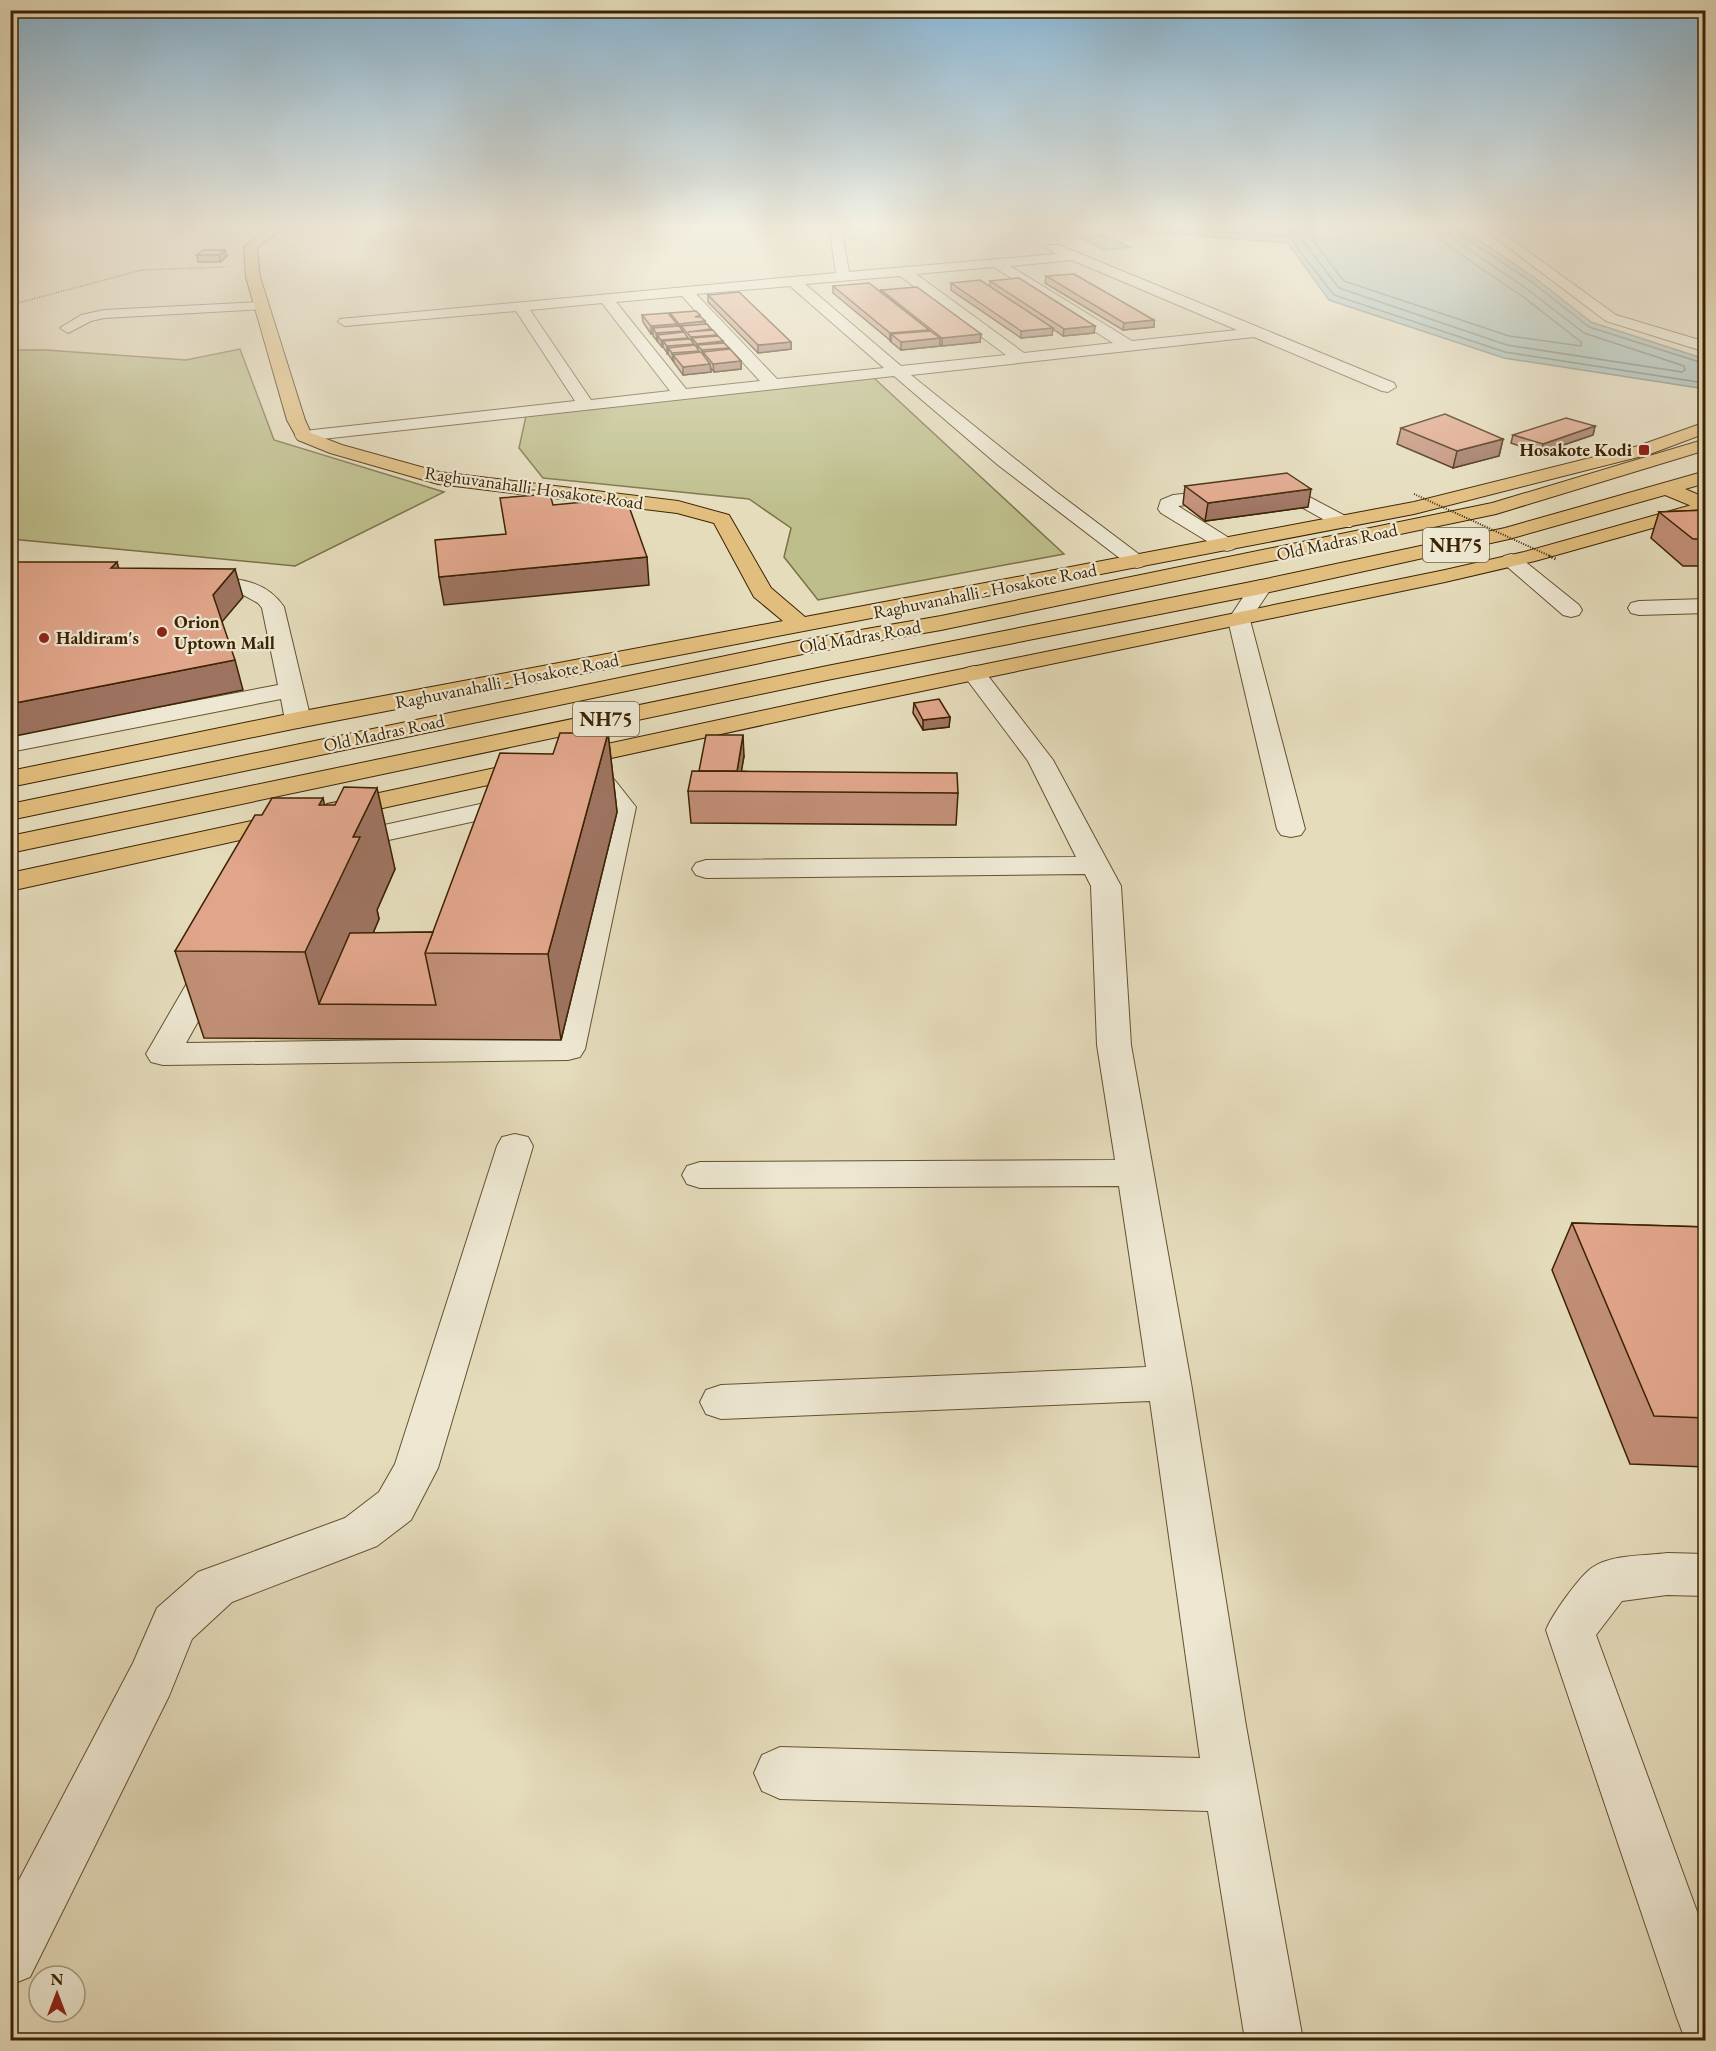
<svg xmlns="http://www.w3.org/2000/svg" width="1716" height="2051" font-family="'EB Garamond',serif">
  <style>
    .green { fill: #bdbe8b; stroke: #7c7046; stroke-width: 1.5 }
    .water { fill: #98bab8; stroke: #737e6f; stroke-width: 1.5 }
    .lines { fill: none; stroke-linecap: round; stroke-linejoin: round }
    .shore { stroke: #6a6e5d; stroke-width: 1.5 }
    .minor-casing { stroke: #665130; stroke-width: 2 }
    .major-casing { stroke: #3c2302; stroke-width: 2 }
    .highway-casing { stroke: #3c2302; stroke-width: 2 }
    .path { stroke: #3c2302; stroke-width: 1.5; stroke-dasharray: 1 1.5; stroke-linecap: butt }
    .minor { fill: #eee8d3; fill-rule: evenodd }
    .major { fill: #e2be7e; fill-rule: evenodd }
    .highway { fill: #e2be7e; fill-rule: evenodd }
    .path-bridge-far1 { stroke: #3c2302; stroke-width: 2; stroke-dasharray: 1 1.5; stroke-linecap: butt }
    .path-bridge { stroke: #3c2302; stroke-width: 3; stroke-dasharray: 1 2; stroke-linecap: butt }
    .wall { fill: #c28f78; stroke: #3c2302; stroke-width: 1.5 }
    .shaded-wall { fill: #9e7461; stroke: #3c2302; stroke-width: 1.5; fill-rule: evenodd }
    .building { fill: #e1a68b; stroke: #3c2302; stroke-width: 1.5 }
    .poi-dot { fill: #8f2418; stroke: #eee8d3; stroke-width: 2 }
    .labels { text-anchor: middle; stroke-width: 4.5; stroke-linejoin: round; paint-order: stroke }
    .far-poi-label { font-size: 18px; font-weight: bold; fill: #3c2302; stroke: #eee8d3; text-anchor: start }
    .far-street-label { font-size: 18px; fill: #3c2302; stroke: #eee8d3 }
    .shield { fill: #eee8d3; stroke: #715e41; stroke-width: 1.5 }
    .shield-label { font-size: 20px; font-weight: bold; fill: #3c2302 }
  </style>
  <rect width="100%" height="100%" fill="#e5dcbc"/>
  <filter id="stains"><feTurbulence type="fractalNoise" baseFrequency=".00333" numOctaves="4"/><feColorMatrix values="0 0 0 0 .2 0 0 0 0 .09 0 0 0 0 .02 0 0 0 .5 -.17"/></filter>
  <radialGradient id="worn" r=".72"><stop offset=".6" stop-color="#630" stop-opacity="0"/><stop offset="1" stop-color="#630" stop-opacity=".3"/></radialGradient>
  <g class="green">
    <polygon points="240,349 274,440 444,492 295,566 11,539 11,350 46,350 186,360"/>
    <polygon points="874,378 1064,554 818,600 784,557 791,528 749,499 543,478 519,448 526,416"/>
  </g>
  <g class="water">
    <polygon points="1099,226 1458,226 1535,278 1591,322 1705,359 1705,386 1699,388 1504,358 1329,300 1288,243 1097,228"/>
    <polygon points="1104,235 1130,247 1104,250 1080,237"/>
  </g>
  <g class="lines">
    <g class="shore">
      <polyline points="1144,226 1289,237 1334,295 1505,352 1698,382 1706,381"/>
      <polyline points="1246,226 1296,232 1339,288 1507,345 1682,372 1685,370 1684,366 1584,333 1527,289 1454,239 1449,233 1448,226"/>
      <polyline points="1302,226 1344,281 1509,336 1581,346 1581,342 1522,296 1447,245 1440,235 1439,226"/>
      <polyline points="1456,226 1458,233 1532,282 1589,327 1706,364"/>
    </g>
    <defs>
      <g id="minor">
        <path d="M 829,226 L 841,226 L 849,272 L 1056,254 L 1047,248 L 1049,245 L 1059,245 L 1394,383 L 1396,387 L 1388,392 L 1382,391 L 1254,337 L 911,375 L 1055,491 L 1144,558 L 1148,562 L 1144,566 L 1137,568 L 1130,566 L 998,465 L 894,376 L 304,441 L 298,440 L 295,436 L 298,432 L 304,431 L 575,401 L 516,311 L 345,326 L 338,322 L 340,319 L 836,273 ZM 1072,260 L 1237,330 L 1132,341 L 1010,266 ZM 994,267 L 1113,343 L 1024,353 L 916,274 ZM 900,276 L 1006,355 L 901,366 L 805,284 ZM 790,286 L 884,368 L 777,379 L 696,294 ZM 682,296 L 760,381 L 686,389 L 616,302 ZM 602,303 L 670,391 L 591,400 L 530,310 Z"/>
        <polygon points="1480,226 1493,226 1616,315 1706,342 1706,352 1606,321"/>
        <polygon points="262,302 269,306 267,309 104,318 91,321 68,333 60,328 81,315 104,310"/>
        <polygon points="1283,483 1351,519 1354,523 1351,527 1337,527 1280,495 1178,506 1234,541 1237,545 1234,549 1227,551 1220,549 1161,513 1158,509 1161,500 1173,495"/>
        <polygon points="1511,554 1518,556 1579,605 1582,610 1579,615 1571,617 1563,615 1504,564 1500,560 1504,556"/>
        <path d="M 195,577 C 229,578 263,576 284,607 L 311,720 L 307,725 L 298,728 L 289,725 L 285,720 L 281,699 L 10,752 L 10,736 L 278,685 L 262,608 L 258,603 L 238,592 L 187,588 L 184,583 L 187,578 Z"/>
        <polygon points="1261,580 1269,582 1272,587 1250,620 1305,829 1301,835 1291,837 1281,835 1277,829 1228,620 1253,582"/>
        <polygon points="1706,599 1706,613 1639,615 1631,613 1628,608 1631,603 1639,601"/>
        <polygon points="974,666 982,668 1053,760 1121,886 1131,1045 1191,1383 1246,1726 1303,2040 1245,2040 1208,1811 780,1799 762,1791 754,1773 762,1755 780,1747 1200,1758 1150,1401 721,1419 706,1414 700,1402 706,1390 721,1385 1146,1367 1119,1186 700,1188 687,1184 682,1175 687,1166 700,1162 1115,1160 1097,1045 1091,886 1085,874 706,878 696,875 692,869 696,863 706,860 1076,857 1028,761 962,673 966,668"/>
        <polygon points="589,757 598,759 636,807 585,1049 580,1057 568,1060 163,1065 151,1062 146,1054 198,964 203,957 214,955 225,957 230,964 186,1043 554,1038 608,807 576,765 580,759"/>
        <polygon points="521,795 531,797 535,803 531,809 343,850 333,848 329,842 333,836 343,834"/>
        <polygon points="515,1134 528,1137 533,1146 438,1468 411,1520 377,1546 232,1602 192,1639 169,1696 30,1977 10,1985 10,1897 133,1663 157,1608 198,1572 345,1518 379,1492 395,1464 497,1146 502,1137"/>
        <path d="M 1667,1553 L 1706,1554 L 1706,1596 L 1667,1595 L 1622,1601 L 1596,1635 L 1706,1936 L 1706,2040 L 1685,2039 L 1677,2018 L 1546,1630 C 1552,1615 1580,1575 1593,1567 C 1613,1554 1645,1556 1667,1553 Z"/>
      </g>
      <g id="major">
        <polygon points="271,226 285,226 257,248 260,277 305,420 311,433 342,445 439,472 678,501 729,515 771,588 805,617 1414,502 1638,446 1706,422 1706,433 1650,454 1414,514 298,728 10,787 10,771 298,712 783,621 754,597 714,523 677,513 438,484 330,453 298,440 287,420 246,277 244,247"/>
        <polygon points="1706,501 1706,513 1535,561 1445,582 840,708 337,818 327,816 323,810 327,804 337,802 840,694 1445,570 1524,552"/>
        <polygon points="289,813 299,815 303,821 299,827 10,891 10,873"/>
      </g>
      <g id="highway">
        <polygon points="1706,439 1706,450 1496,514 941,630 803,654 10,820 10,804 803,640 941,616 1492,503"/>
        <polygon points="1706,471 1706,483 1685,489 1706,498 1706,512 1665,495 1509,539 1261,594 827,680 10,853 10,836 827,666 1261,580 1505,528"/>
      </g>
    </defs>
    <use href="#minor" class="minor-casing"/>
    <use href="#major" class="major-casing"/>
    <use href="#highway" class="highway-casing"/>
    <polyline class="path" points="10,305 142,270 227,267"/>
    <use href="#minor" class="minor"/>
    <use href="#major" class="major"/>
    <use href="#highway" class="highway"/>
    <polyline class="path-bridge-far1" points="1414,494 1552,557"/>
    <polyline class="path-bridge" points="1549,556 1556,559"/>
  </g>
  <g class="wall">
    <polygon points="204,250 227,256 220,262 198,262 197,255"/>
    <polygon points="1046,276 1154,320 1154,327 1123,330 1045,283"/>
    <polygon points="990,281 1095,326 1094,333 1063,336 1053,329 1052,335 1021,338 951,290 951,283 990,287"/>
    <polygon points="833,286 881,293 881,290 981,334 980,342 942,346 940,344 940,346 901,350 891,342 891,341 833,293"/>
    <polygon points="708,295 791,342 791,349 758,353 708,302"/>
    <polygon points="670,313 700,317 705,321 705,324 711,329 717,336 741,361 741,369 714,372 711,368 711,372 683,375 663,347 662,347 653,336 653,333 651,334 643,322 642,315 671,317"/>
    <polygon points="1595,426 1593,435 1540,453 1511,443 1513,435"/>
    <polygon points="1401,428 1503,439 1499,456 1453,468 1397,444"/>
    <polygon points="1185,486 1308,507 1205,521 1183,504"/>
    <polygon points="1706,510 1706,566 1683,566 1651,538 1659,512"/>
    <polygon points="914,703 950,717 949,727 923,730 913,713"/>
    <polygon points="608,733 617,812 561,1040 204,1038 175,951 324,805 395,869 377,910 379,919 373,933 433,932 553,754"/>
    <polygon points="744,756 741,771 958,793 956,825 691,823 688,791 699,771"/>
    <polygon points="1572,1223 1706,1227 1706,1467 1630,1464 1552,1270"/>
  </g>
  <g class="shaded-wall">
    <polygon points="225,250 227,256 220,262 219,255"/>
    <polygon points="700,315 700,322 705,321 706,329 681,326 682,331 680,331 679,324"/>
    <polygon points="1154,320 1154,327 1123,330 1124,323"/>
    <polygon points="677,324 677,331 653,328 653,333 651,334 651,326"/>
    <polygon points="1095,326 1094,333 1063,336 1064,329"/>
    <polygon points="1053,328 1052,335 1021,338 1021,331"/>
    <path d="M 711,329 L 712,335 L 717,335 L 717,342 L 723,341 L 723,348 L 729,348 L 729,355 L 703,352 L 704,358 L 702,358 L 702,350 L 697,345 L 700,358 L 673,355 L 674,361 L 673,361 L 672,353 L 668,348 L 668,354 L 667,354 L 667,346 L 663,341 L 663,347 L 662,347 L 661,340 L 657,335 L 658,341 L 657,341 L 656,333 L 683,331 L 683,338 L 688,338 L 688,345 L 691,344 L 691,337 L 688,332 ZM 692,339 L 697,344 L 697,351 L 694,351 Z"/>
    <polygon points="929,330 928,337 891,334 891,341 890,341 890,333"/>
    <polygon points="981,334 980,342 942,346 942,338"/>
    <polygon points="940,338 940,346 901,350 901,342"/>
    <polygon points="791,342 791,349 758,353 758,345"/>
    <polygon points="741,361 741,369 714,372 713,364"/>
    <polygon points="710,364 711,372 683,375 683,367"/>
    <polygon points="1595,426 1593,435 1540,453 1543,444"/>
    <polygon points="1503,439 1499,456 1453,468 1457,451"/>
    <polygon points="1311,489 1308,507 1205,521 1208,503"/>
    <polygon points="647,557 649,585 444,605 439,577"/>
    <polygon points="117,562 125,590 111,568"/>
    <polygon points="235,569 243,597 221,623 213,595"/>
    <polygon points="235,660 243,690 10,737 10,704"/>
    <polygon points="950,717 949,727 923,730 923,720"/>
    <polygon points="608,733 617,812 561,1040 548,954"/>
    <polygon points="743,735 744,756 738,791 736,777"/>
    <polygon points="377,788 395,869 377,910 379,919 343,1004 319,1004 305,952 319,805 323,798 341,875 353,837"/>
  </g>
  <g class="building">
    <polygon points="204,250 225,250 219,255 197,255"/>
    <polygon points="1074,274 1154,320 1124,323 1046,276"/>
    <polygon points="1019,278 1095,326 1064,329 990,281"/>
    <polygon points="980,280 1053,328 1021,331 951,283"/>
    <polygon points="869,283 929,330 890,333 833,286"/>
    <polygon points="917,287 981,334 942,338 881,290"/>
    <polygon points="739,292 791,342 758,345 708,295"/>
    <polygon points="696,311 700,315 695,317 701,317 705,321 679,324 670,313"/>
    <polygon points="668,313 677,324 651,326 642,315"/>
    <polygon points="707,324 711,329 688,332 713,330 717,335 691,337 681,326"/>
    <polygon points="679,326 683,331 656,333 653,328"/>
    <polygon points="930,331 940,338 901,342 891,334"/>
    <polygon points="684,332 688,338 661,340 657,335"/>
    <polygon points="718,336 723,341 697,344 692,338"/>
    <polygon points="690,339 694,344 667,346 663,341"/>
    <polygon points="724,343 729,348 702,350 697,345"/>
    <polygon points="695,345 699,351 672,353 668,348"/>
    <polygon points="730,349 741,361 713,364 703,352"/>
    <polygon points="701,352 710,364 683,367 673,355"/>
    <polygon points="1445,414 1503,439 1457,451 1401,428"/>
    <polygon points="1566,418 1595,426 1543,444 1513,435"/>
    <polygon points="1287,473 1311,489 1208,503 1185,486"/>
    <polygon points="550,494 553,505 626,498 647,557 439,577 435,540 506,534 500,498"/>
    <polygon points="1706,510 1706,539 1693,539 1659,512"/>
    <polygon points="10,562 117,562 111,568 235,569 213,595 235,660 10,704"/>
    <polygon points="939,699 950,717 923,720 914,703"/>
    <polygon points="560,733 608,733 548,954 425,953 500,753 553,754"/>
    <polygon points="706,735 743,735 737,771 699,771"/>
    <polygon points="692,771 957,773 958,793 688,791"/>
    <polygon points="344,787 377,788 353,837 360,837 305,952 175,951 255,815 262,815 272,798 323,798 319,805 335,805"/>
    <polygon points="433,932 425,953 436,1005 319,1004 350,933"/>
    <polygon points="1572,1223 1706,1227 1706,1418 1654,1416"/>
  </g>
  <linearGradient id="sky" x2="0" y2="1"><stop stop-color="#88b6d5"/><stop offset="0.44" stop-color="#f3efe1"/><stop offset="1" stop-color="#f3efe1" stop-opacity="0"/></linearGradient>
  <rect width="1716" height="513" fill="url(#sky)"/>
  <g class="poi-dot">
    <rect x="1638" y="444" width="12" height="12" rx="3"/>
    <circle cx="162" cy="632" r="6"/>
    <circle cx="44" cy="638" r="6"/>
  </g>
  <g class="labels">
    <g class="far-poi-label">
      <text x="1632" y="456" text-anchor="end">Hosakote Kodi</text>
      <text x="174" y="628">Orion<tspan x="174" dy="21">Uptown Mall</tspan></text>
      <text x="56" y="644">Haldiram's</text>
    </g>
    <g class="far-street-label">
      <text transform="translate(534 488) rotate(8)" y="6">Raghuvanahalli-Hosakote Road</text>
      <text transform="translate(1337 542) rotate(-12)" y="6">Old Madras Road</text>
      <text transform="translate(985 591) rotate(-11)" y="6">Raghuvanahalli - Hosakote Road</text>
      <text transform="translate(860 637) rotate(-10)" y="6">Old Madras Road</text>
      <text transform="translate(507 681) rotate(-11)" y="6">Raghuvanahalli - Hosakote Road</text>
      <text transform="translate(384 733) rotate(-12)" y="6">Old Madras Road</text>
    </g>
    <g class="shield">
      <rect x="1423" y="528" width="66" height="34" rx="4.5"/>
      <rect x="573" y="702" width="66" height="34" rx="4.5"/>
    </g>
    <g class="shield-label">
      <text x="1456" y="552">NH75</text>
      <text x="606" y="726">NH75</text>
    </g>
  </g>
  <rect width="1716" height="2051" fill="none" stroke="#e5dcbc" stroke-width="36"/>
  <rect x="12" y="12" width="1692" height="2027" fill="none" stroke="#3c2302" stroke-width="3"/>
  <rect x="18" y="18" width="1680" height="2015" fill="none" stroke="#3c2302" stroke-width="1.5"/>
  <g transform="translate(57 1994)"><circle r="28" fill="#eee8d3" stroke="#a7997f" stroke-width="1.5"/>
  <path d="M0-4.5L10 22L0 15L-10 22Z" fill="#8f2418"/>
  <text y="-9" font-size="16" font-weight="bold" text-anchor="middle" fill="#3c2302">N</text>
  </g>
  <rect width="100%" height="100%" filter="url(#stains)"/>
  <rect width="100%" height="100%" fill="url(#worn)"/>
</svg>
